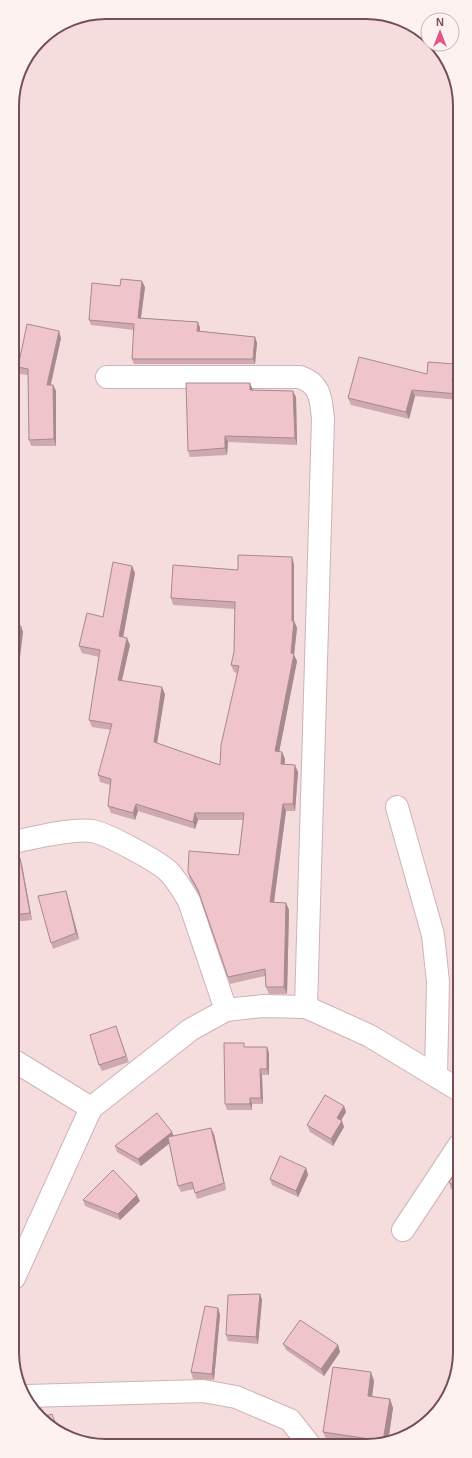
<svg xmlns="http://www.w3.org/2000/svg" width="472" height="1458" font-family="Helvetica,sans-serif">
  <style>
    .residential { fill: #f5dcdd }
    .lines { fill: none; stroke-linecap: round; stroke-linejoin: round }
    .street-casing { stroke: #cfb3b7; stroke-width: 24 }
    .street { stroke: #fff; stroke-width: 22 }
    .wall { fill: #cea9af }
    .shaded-wall { fill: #a7898e }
    .building { fill: #efc4cb; stroke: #a7898e }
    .rim { fill: none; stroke: #754f57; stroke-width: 2 }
  </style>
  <rect width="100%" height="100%" fill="#fbebeb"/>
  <polygon class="residential" points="106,12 385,14 428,37 428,44 435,44 458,88 460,1358 453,1388 437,1414 384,1444 87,1444 39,1418 14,1370 12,99 22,65 44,35 70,19"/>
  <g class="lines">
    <defs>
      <g id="street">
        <path d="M 107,377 L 300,377 C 321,384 321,400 323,419 L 306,1007"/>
        <polyline points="397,807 433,935 438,982 436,1076"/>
        <path d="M 13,842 C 34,838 72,828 92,831 C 106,833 157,861 168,871 C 177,880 183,891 189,901 L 226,1010"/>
        <polyline points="13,1060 91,1108"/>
        <polyline points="403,1230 460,1144"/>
        <polyline points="14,1278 91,1108 190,1030 226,1010 263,1006 306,1007 370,1036 459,1090"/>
        <polyline points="27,1396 203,1391 236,1397 290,1420 309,1444"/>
      </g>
    </defs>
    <use href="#street" class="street-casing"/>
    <use href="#street" class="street"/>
  </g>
  <g class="wall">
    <polygon points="120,286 145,287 141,318 198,322 200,328 200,331 255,337 257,343 255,364 134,364 132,359 134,330 91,325 89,320"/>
    <polygon points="61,338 51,385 53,385 56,391 56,446 31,446 29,440 28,375 20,374 18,367"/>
    <polygon points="454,364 456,371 455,382 459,383 459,400 415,396 409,419 351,405 348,398 427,374"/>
    <polygon points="253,390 296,397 297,445 228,442 227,455 190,457 188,451"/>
    <polygon points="294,564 294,621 297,628 294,655 297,661 279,752 282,752 285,759 284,764 298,772 295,811 286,811 274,902 286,903 289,910 287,994 269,994 266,987 265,976 230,984 200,896 190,879 188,872 239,855 243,820 198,820 195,829 138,811 135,820 111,813 108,806 110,785 100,782 98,775 111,730 92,727 89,720 99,657 82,653 79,646 103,617 135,573 123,637 130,645 122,681 165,694 157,743 220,765 237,673 234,672 231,665 234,652 235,609 173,605 171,598 238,570"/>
    <polygon points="13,625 23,632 18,673 13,673"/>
    <polygon points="13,859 22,865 32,920 13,922"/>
    <polygon points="68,898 79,939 53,949 51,943"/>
    <polygon points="459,972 459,1069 456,1069 454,1062"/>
    <polygon points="116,1026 129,1062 102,1071 99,1065"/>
    <polygon points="245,1047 267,1047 269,1053 269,1075 262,1075 263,1104 252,1104 252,1110 227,1110 225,1104"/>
    <polygon points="344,1106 346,1112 341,1120 344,1127 333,1146 310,1132 307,1125"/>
    <polygon points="214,1134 226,1190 197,1199 194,1189 181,1192 178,1186 169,1143 141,1166 117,1152 115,1146 174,1136"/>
    <polygon points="460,1167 460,1196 451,1189 449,1182"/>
    <polygon points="306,1168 308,1175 298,1197 272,1185 270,1179"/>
    <polygon points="83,1200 140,1201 120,1220 85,1206"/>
    <polygon points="260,1294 262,1300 258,1344 228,1341 226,1335"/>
    <polygon points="218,1308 220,1315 214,1380 193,1379 191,1372"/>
    <polygon points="283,1344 338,1345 340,1352 324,1376 286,1350"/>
    <polygon points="374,1381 372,1397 390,1399 393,1408 388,1442 384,1444 347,1444 327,1441 323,1432"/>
  </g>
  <g class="shaded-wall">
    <polygon points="142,281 145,287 140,324 138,318"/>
    <polygon points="198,322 200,328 199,337 197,331"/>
    <polygon points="59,331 61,338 49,391 47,385"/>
    <polygon points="255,337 257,343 255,364 253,359"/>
    <polygon points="454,364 456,371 455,387 452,381"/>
    <polygon points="250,383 253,390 252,396 250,390"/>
    <polygon points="53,385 56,391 56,446 54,439"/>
    <polygon points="412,390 415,396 409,419 406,412"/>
    <polygon points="293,391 296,397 297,445 295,438"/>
    <polygon points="225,436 228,442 227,455 225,448"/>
    <polygon points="292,557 294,564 294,623 294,621 297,628 294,655 297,661 278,758 275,751 292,621"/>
    <polygon points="132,566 135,573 122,643 119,636"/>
    <polygon points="21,626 23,632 18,673 16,667"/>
    <polygon points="127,638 130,645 120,687 118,680"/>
    <polygon points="162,687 165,694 156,749 154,742"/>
    <polygon points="282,752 285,759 284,771 281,764"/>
    <polygon points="295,765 298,772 295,811 293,804"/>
    <polygon points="136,804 138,811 135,820 133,813"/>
    <polygon points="283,804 286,811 273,909 270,902"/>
    <polygon points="195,813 198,820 195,829 193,822"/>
    <polygon points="20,858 22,865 32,920 30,913"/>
    <polygon points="66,891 68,898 79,939 76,933"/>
    <polygon points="286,903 289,910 287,994 284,987"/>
    <polygon points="267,1047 269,1053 269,1075 267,1069"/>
    <polygon points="260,1069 262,1075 263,1104 261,1098"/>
    <polygon points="250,1098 252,1104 252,1110 250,1104"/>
    <polygon points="344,1106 346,1112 339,1124 337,1118"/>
    <polygon points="342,1121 344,1127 333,1146 331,1139"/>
    <polygon points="211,1128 214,1134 226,1190 224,1183"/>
    <polygon points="172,1132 175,1139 141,1166 138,1159"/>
    <polygon points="306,1168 308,1175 298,1197 296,1191"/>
    <polygon points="137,1195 140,1201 120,1220 118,1214"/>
    <polygon points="260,1294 262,1300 258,1344 256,1337"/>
    <polygon points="218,1308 220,1315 214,1380 212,1374"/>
    <polygon points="338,1345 340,1352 324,1376 321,1369"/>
    <polygon points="371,1372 374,1381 371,1405 368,1396"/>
    <polygon points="390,1399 393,1408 388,1442 385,1444 383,1441"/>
  </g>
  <g class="building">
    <polygon points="121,279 142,281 138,318 198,322 197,331 255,337 253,359 132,359 134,324 89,320 92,283 120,286"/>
    <polygon points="27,324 59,331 47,385 53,385 54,439 29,440 28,369 18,367"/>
    <polygon points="359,357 427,374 428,362 454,364 452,381 459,383 459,388 458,394 412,390 406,412 348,398"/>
    <polygon points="186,383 250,383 250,390 293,391 295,438 225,436 225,448 188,451"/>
    <polygon points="238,555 292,557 292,621 294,621 291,653 294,654 275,751 282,752 281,764 295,765 293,804 283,804 270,902 286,903 284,987 266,987 265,969 228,977 198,890 188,872 189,851 239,855 244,813 195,813 193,822 136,804 133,813 108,806 111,779 98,775 112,724 89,720 100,650 79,646 87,613 103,617 113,562 132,566 119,636 127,638 118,680 162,687 154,742 220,765 221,745 239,666 231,665 234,652 235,602 171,598 173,565 238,570"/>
    <polygon points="13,625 21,626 16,667 13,667"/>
    <polygon points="20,858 30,913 13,915 13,859"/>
    <polygon points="66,891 76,933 51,943 38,896"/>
    <polygon points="455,971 459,972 459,1062 454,1062 453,1003"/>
    <polygon points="116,1026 126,1056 99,1065 90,1035"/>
    <polygon points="224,1043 244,1043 244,1047 267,1047 267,1069 260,1069 261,1098 250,1098 250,1104 225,1104"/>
    <polygon points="325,1095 344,1106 337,1118 342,1121 331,1139 307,1125"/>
    <polygon points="157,1113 172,1132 138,1159 115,1146"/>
    <polygon points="211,1128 224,1183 195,1193 192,1182 178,1186 168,1137"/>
    <polygon points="280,1156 306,1168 296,1191 270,1179"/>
    <polygon points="460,1167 460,1191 449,1182"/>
    <polygon points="113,1170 137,1195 118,1214 83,1200"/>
    <polygon points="260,1294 256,1337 226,1335 228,1295"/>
    <polygon points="205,1306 218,1308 212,1374 191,1372"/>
    <polygon points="300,1320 338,1345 321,1369 283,1344"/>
    <polygon points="333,1367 371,1372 368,1396 390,1399 383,1441 323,1432"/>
    <polygon points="52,1414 57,1428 39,1418"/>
    <polygon points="266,1441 277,1444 265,1444"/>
  </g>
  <path d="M0 0H472V1458H0ZM106 19H366A87 87 0 0 1 453 106V1352A87 87 0 0 1 366 1439H106A87 87 0 0 1 19 1352V106A87 87 0 0 1 106 19Z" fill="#fef2f1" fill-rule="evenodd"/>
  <path class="rim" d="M106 19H366A87 87 0 0 1 453 106V1352A87 87 0 0 1 366 1439H106A87 87 0 0 1 19 1352V106A87 87 0 0 1 106 19Z"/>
  <g transform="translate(440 32)"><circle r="19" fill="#fef2f1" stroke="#c7b1b3"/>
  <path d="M0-3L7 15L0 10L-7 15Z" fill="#dd5886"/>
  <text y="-6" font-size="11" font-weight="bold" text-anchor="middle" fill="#754f57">N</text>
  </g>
</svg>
